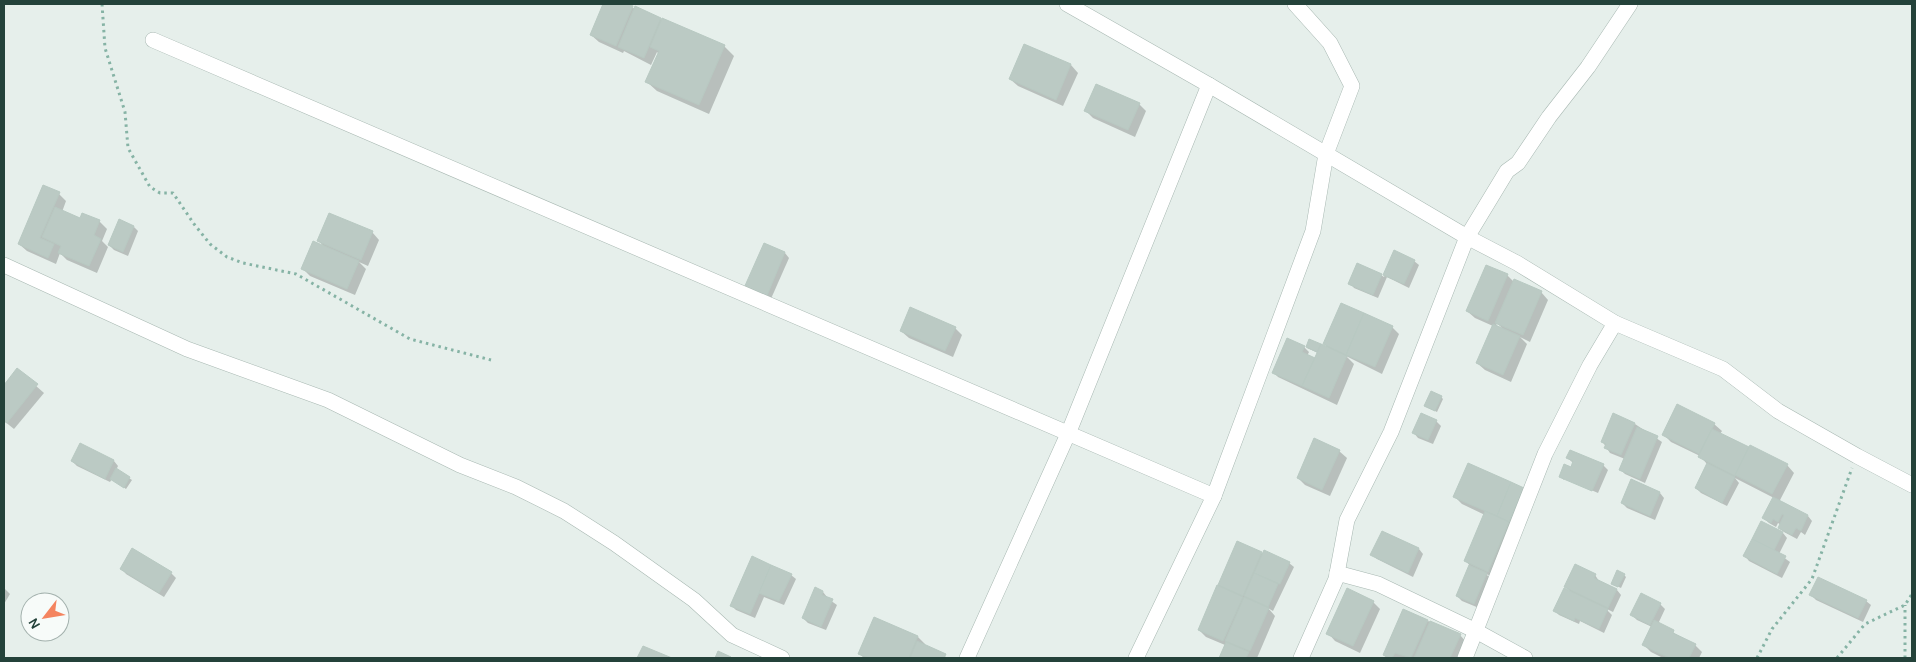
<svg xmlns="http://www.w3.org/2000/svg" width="1916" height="662" font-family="Karla,sans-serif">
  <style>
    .shadow { fill: #0003; fill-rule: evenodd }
    .building { fill: #bbcac4; stroke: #b8c9c2 }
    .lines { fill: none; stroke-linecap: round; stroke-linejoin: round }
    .minor-casing { stroke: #a8b8b2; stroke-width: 16 }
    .path { stroke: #86b3a5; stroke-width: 3; stroke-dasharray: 2.5 4; stroke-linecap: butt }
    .minor { stroke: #fff; stroke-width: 15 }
  </style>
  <rect width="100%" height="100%" fill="#e6efeb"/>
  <g class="shadow">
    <polygon points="605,4 626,4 635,9 724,46 734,56 709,114 657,91 647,82 659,54 657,52 651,65 624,51 623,53 599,42 591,35"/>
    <polygon points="1025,45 1071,65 1078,73 1063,106 1018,86 1010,79"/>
    <polygon points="1139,104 1146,111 1135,137 1093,118 1086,111"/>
    <polygon points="59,194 66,201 62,212 80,220 99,221 107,229 102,241 108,247 97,273 67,260 60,253 56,264 27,251 19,244"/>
    <polygon points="134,227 138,231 128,256 114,250 109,245"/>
    <polygon points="372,232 379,240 368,266 359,262 366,269 355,295 310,276 302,268 325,248 319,241"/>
    <polygon points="764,244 785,253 789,258 770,301 750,292"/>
    <polygon points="1394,252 1414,261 1419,265 1409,288 1387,277 1378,298 1354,288 1350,283 1381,275 1384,277"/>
    <path d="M 1507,275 L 1514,282 L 1541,292 L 1548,300 L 1530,342 L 1520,337 L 1527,344 L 1511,382 L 1485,370 L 1477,363 L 1493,326 L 1475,318 L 1467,311 ZM 1497,323 L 1504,330 L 1496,326 Z"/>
    <polygon points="1392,327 1399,334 1382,374 1346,356 1354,364 1337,405 1278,377 1274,373 1304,347 1309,352 1307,356 1315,360 1318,353 1307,348 1310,341 1329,349 1325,344"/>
    <polygon points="955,328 962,335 953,357 909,338 901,331"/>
    <polygon points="18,370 44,393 14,429 4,421 4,387"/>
    <polygon points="1441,397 1443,399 1437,412 1425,406"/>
    <polygon points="1436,421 1441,426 1433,444 1418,438 1414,433"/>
    <polygon points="1635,424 1662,442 1645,483 1625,474 1620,469 1625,459 1610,453 1602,441"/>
    <polygon points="1714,424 1722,431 1720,434 1787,465 1794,473 1779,502 1808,516 1812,521 1805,535 1801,532 1797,539 1784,532 1779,528 1781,525 1778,523 1776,527 1769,523 1764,518 1774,498 1735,478 1739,483 1727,506 1701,493 1696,488 1707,464 1700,456 1671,442 1663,434"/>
    <polygon points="80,444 114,461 118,466 116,470 132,480 126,489 112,479 110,482 77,466 72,461"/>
    <polygon points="1339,451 1347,458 1330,496 1305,485 1298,478"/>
    <polygon points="1568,458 1603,465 1608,470 1598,493 1564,478 1564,480 1560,476 1571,468 1573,463"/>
    <polygon points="1631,481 1660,493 1664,498 1655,520 1627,508 1622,503"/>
    <polygon points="1524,489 1496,578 1486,574 1491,579 1479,608 1462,601 1457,596 1470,566 1466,561 1485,515 1462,504 1455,497"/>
    <polygon points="1762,522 1783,533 1787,538 1779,554 1790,562 1782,578 1749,561 1745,556"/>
    <polygon points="1382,532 1419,549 1423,554 1413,577 1377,559 1372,555"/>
    <polygon points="1238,542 1264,555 1289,563 1294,567 1273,611 1268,608 1275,616 1257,658 1220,658 1225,645 1206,637 1199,630"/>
    <polygon points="752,558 791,575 796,579 784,605 764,597 755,618 736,610 731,605"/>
    <polygon points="122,569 171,573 176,578 164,597 126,574"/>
    <polygon points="1595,575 1599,581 1617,590 1621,595 1613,612 1605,608 1612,615 1604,633 1580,621 1579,624 1559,615 1555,611 1573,594 1566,587"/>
    <polygon points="1624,575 1626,577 1621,588 1612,584"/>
    <polygon points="4,588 10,594 4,604"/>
    <polygon points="823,592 827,597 827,598 837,605 826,630 808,623 803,618"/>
    <polygon points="1811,595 1866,601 1871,605 1863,622 1816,600"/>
    <polygon points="1373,602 1380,609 1360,653 1335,641 1328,633"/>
    <polygon points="1660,604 1665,609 1658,624 1695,645 1702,652 1699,658 1663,658 1651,652 1644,645 1652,627 1637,620 1632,615"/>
    <polygon points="875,618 918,637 925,644 924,646 948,658 864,658 859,653"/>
    <polygon points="1428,621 1460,635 1467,643 1460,658 1387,658 1384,655"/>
  </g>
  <g class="building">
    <polygon points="603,4 629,4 633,6 616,46 590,35"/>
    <polygon points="635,6 661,18 644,58 618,47"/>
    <polygon points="662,18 725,45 699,105 645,82 659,51 650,47"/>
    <polygon points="1024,44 1071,64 1056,100 1009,79"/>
    <polygon points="1096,84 1140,103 1128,130 1084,111"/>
    <polygon points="43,185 60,192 40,238 54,244 48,258 18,244"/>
    <polygon points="55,207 80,218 82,213 100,220 94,235 101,239 89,266 58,253 61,246 42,237"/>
    <polygon points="329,213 373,231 361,260 317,241"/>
    <polygon points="119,219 134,226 123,252 108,245"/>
    <polygon points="313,241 359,261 347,289 301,269"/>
    <polygon points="764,243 785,252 766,298 744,288"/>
    <polygon points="1394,250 1415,260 1404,284 1383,275"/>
    <polygon points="1357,263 1382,274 1373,295 1348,284"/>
    <polygon points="1486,265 1508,274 1488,321 1466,311"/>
    <polygon points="1514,279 1542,291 1523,335 1495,323"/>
    <polygon points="1341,303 1364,313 1346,355 1323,344"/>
    <polygon points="910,307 956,327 945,351 900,331"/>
    <polygon points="1364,313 1393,326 1375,367 1346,355"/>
    <polygon points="1493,324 1520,336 1503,375 1476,363"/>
    <polygon points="1287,338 1305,346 1302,352 1315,358 1302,386 1272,373"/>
    <polygon points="1309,339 1321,344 1317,352 1306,347"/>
    <polygon points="1321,344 1347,356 1329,398 1302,386"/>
    <polygon points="17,368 38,384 7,423 4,421 4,385"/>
    <polygon points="1431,391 1442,396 1435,411 1424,406"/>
    <polygon points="1677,404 1715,423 1699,454 1662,435"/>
    <polygon points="1421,413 1437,420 1428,440 1412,433"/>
    <polygon points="1613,413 1635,423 1621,455 1604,448 1606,444 1601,442"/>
    <polygon points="1637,427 1658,436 1640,479 1619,470"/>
    <polygon points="1712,429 1749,447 1735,476 1698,457"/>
    <polygon points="1314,438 1340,450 1322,490 1297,478"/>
    <polygon points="80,443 114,460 105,479 71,461"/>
    <polygon points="1750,445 1788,464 1772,494 1735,475"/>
    <polygon points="1570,450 1604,464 1592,491 1559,477 1564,464 1571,467 1573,461 1566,458"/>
    <polygon points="1468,463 1511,482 1497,516 1453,497"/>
    <polygon points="1707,463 1735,477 1722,503 1695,488"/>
    <polygon points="116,468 130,477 124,488 110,479"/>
    <polygon points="1631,479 1660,492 1650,516 1621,503"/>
    <polygon points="1511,482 1524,488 1509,522 1497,516"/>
    <polygon points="1773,497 1808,515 1801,531 1796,528 1792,535 1778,528 1784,515 1782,514 1778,522 1773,519 1771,523 1762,518"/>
    <polygon points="1485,511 1509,522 1488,572 1464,561"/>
    <polygon points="1761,521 1783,532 1774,550 1752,539"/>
    <polygon points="1382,531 1419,548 1408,573 1370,555"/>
    <polygon points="1752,539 1786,556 1777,574 1743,556"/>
    <polygon points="1237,541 1262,552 1243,596 1218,585"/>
    <polygon points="132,548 172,572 159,593 120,569"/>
    <polygon points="1264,550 1290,562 1280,584 1254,573"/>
    <polygon points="752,556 771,565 750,614 730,606"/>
    <polygon points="1575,564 1596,574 1594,578 1617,589 1608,608 1564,587"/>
    <polygon points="771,565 792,574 779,601 759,593"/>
    <polygon points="1469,565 1487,573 1474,604 1456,596"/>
    <polygon points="1617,570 1625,574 1618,587 1611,584"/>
    <polygon points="1254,573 1278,584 1268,607 1244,596"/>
    <polygon points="1818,577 1867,600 1858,618 1809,595"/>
    <polygon points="1217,585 1243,597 1223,641 1198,630"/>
    <polygon points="815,587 823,591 822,595 833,599 821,627 802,618"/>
    <polygon points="1347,588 1374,601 1353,646 1326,634"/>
    <polygon points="1564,588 1608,609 1599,629 1575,618 1574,621 1553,611"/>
    <polygon points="1641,593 1661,603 1650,625 1630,615"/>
    <polygon points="1244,597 1269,608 1250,651 1225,641"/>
    <polygon points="1403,609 1428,620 1411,658 1395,653 1392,658 1389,658 1383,655"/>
    <polygon points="874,617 918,636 909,658 868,658 858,654"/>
    <polygon points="1654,620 1674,630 1673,633 1696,644 1689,658 1669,658 1642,645"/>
    <polygon points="1430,621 1461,634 1450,658 1414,658"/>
    <polygon points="917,641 946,654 944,658 910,658"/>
    <polygon points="1226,642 1249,652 1246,658 1219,658"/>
    <polygon points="643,646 672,658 637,658"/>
    <polygon points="718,651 731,657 730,658 715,658"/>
  </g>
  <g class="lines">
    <defs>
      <g id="minor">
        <polyline points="1067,4 1209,85 1467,237 1517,263 1615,323 1723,369 1778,411 1857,456 1912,485"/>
        <polyline points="153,40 1214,496"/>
        <polyline points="4,265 187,349 328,400 460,465 516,487 564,511 614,543 694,600 732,635 782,658"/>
        <polyline points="1337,573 1378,584 1476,631 1525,658"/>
        <polyline points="967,658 1068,434 1209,85"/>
        <polyline points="1136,658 1214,496 1313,231 1326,154 1352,86 1330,43 1295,4"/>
        <polyline points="1301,658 1336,579 1347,520 1391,432 1467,237 1507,171 1518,163 1549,117 1588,67 1630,4"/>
        <polyline points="1465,658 1545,454 1590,365 1615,323"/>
      </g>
    </defs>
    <use href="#minor" class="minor-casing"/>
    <g class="path">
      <polyline points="102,4 105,48 125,112 128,148 150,187 160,193 173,193 194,224 210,244 227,257 243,263 296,274 410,339 491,360"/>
      <polyline points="1757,658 1772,629 1812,579 1852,468"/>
      <polyline points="1837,658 1865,624 1905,605 1912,594"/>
      <polyline points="1905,658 1905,605"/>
    </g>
    <use href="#minor" class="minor"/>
  </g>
  <rect width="1916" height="662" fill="none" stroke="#24423a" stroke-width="10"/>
  <g transform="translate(45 617) rotate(239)"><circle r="24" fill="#f7fbf9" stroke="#a3b1ad"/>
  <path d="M0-4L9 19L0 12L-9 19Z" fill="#f4845f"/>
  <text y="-8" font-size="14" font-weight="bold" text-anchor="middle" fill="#24423a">N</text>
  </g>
</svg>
